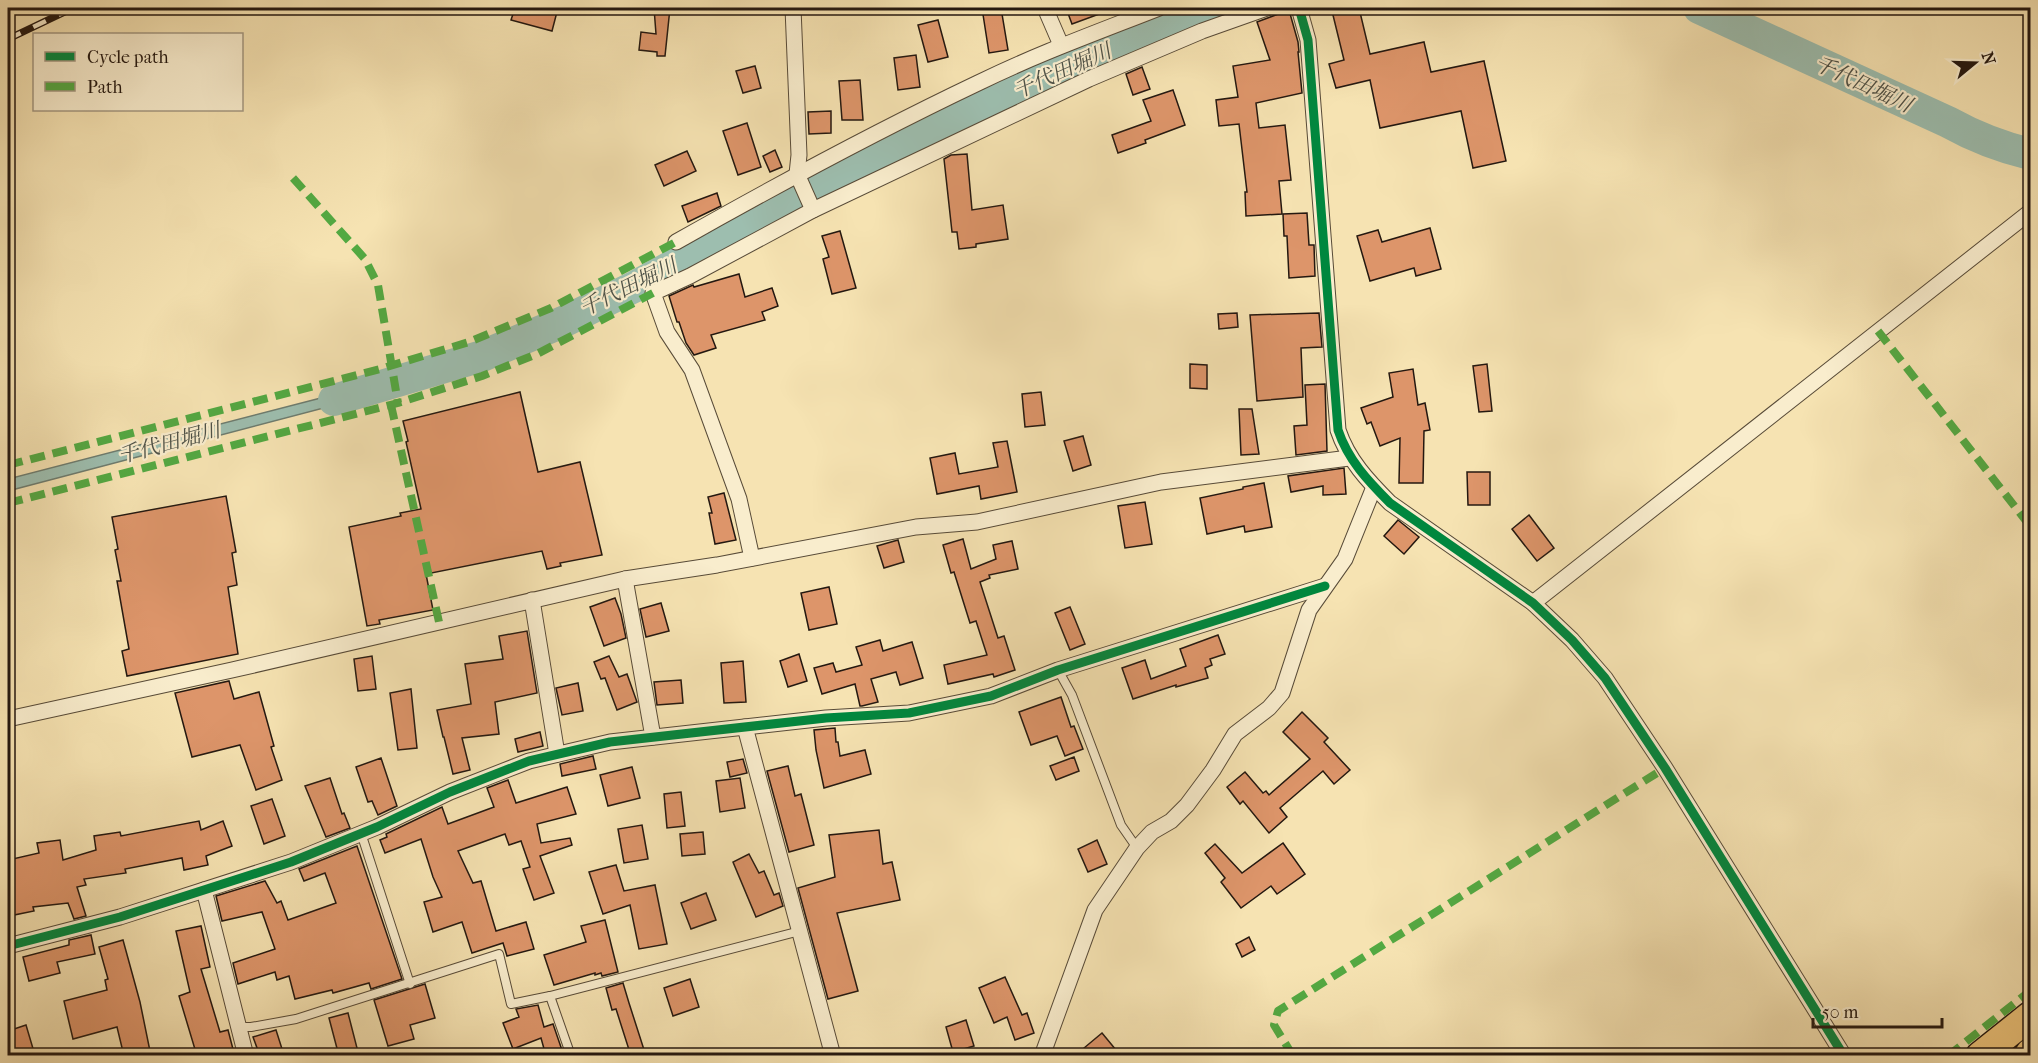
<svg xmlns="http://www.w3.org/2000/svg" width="2038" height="1063" font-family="'IM FELL French Canon','Noto Serif JP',serif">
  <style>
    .water { fill: #9dbeaf; stroke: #6d7c6f; stroke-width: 1.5 }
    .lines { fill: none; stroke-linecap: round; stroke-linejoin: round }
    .river { stroke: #9dbeaf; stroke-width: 32 }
    .building { fill: #dd956a; stroke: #241810; stroke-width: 1.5 }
    .lane-casing { stroke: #584b38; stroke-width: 10 }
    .street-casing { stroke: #584b38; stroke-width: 17 }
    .highway-casing { stroke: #241810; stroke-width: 31 }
    .lane { stroke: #f9edcd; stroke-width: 8 }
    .street { stroke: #f9edcd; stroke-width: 15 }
    .highway { stroke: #ebc279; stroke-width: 28 }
    .rail-casing { stroke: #241810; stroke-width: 7 }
    .rail { stroke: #f9edcd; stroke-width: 4.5; stroke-dasharray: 14; stroke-linecap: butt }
    .quiet { stroke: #53a942; stroke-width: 8; stroke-dasharray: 15 8; stroke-linecap: butt }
    .cycleway-casing { stroke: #f9edcd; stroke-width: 13 }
    .cycleway { stroke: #00873e; stroke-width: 9 }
    .labels { text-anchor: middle; stroke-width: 4.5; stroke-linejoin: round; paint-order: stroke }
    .water-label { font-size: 21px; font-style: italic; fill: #4e5248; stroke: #f9edcd }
  </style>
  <rect width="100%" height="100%" fill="#f6e3b2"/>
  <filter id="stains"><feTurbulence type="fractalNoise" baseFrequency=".00333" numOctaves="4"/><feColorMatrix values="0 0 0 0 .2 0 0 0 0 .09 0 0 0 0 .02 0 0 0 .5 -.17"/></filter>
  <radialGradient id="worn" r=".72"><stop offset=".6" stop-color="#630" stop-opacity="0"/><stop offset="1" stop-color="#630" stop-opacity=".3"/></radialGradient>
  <polygon class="water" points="375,384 377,394 8,491 8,479"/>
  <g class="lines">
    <g class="river">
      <path d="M 1699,8 L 1948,122 C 1975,137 2001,147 2030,154"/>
      <polyline points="334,400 482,356 563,322 636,286 801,195 960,116 1124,43 1217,8"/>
    </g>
  </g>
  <g class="building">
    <polygon points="515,8 558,8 552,31 511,20"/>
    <polygon points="654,8 670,8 665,56 657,56 657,52 639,50 641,32 656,34"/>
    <polygon points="982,8 1001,8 1008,50 989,53"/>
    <polygon points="1066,8 1113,8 1113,9 1072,24"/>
    <polygon points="1349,8 1359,8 1370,54 1424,42 1431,72 1484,61 1506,161 1473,168 1461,111 1380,128 1370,80 1336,88 1329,64 1344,60 1332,11"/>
    <polygon points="1289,10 1298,42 1299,52 1298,52 1302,93 1256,103 1259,128 1285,125 1291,180 1279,181 1282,214 1246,216 1245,192 1247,192 1239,124 1219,126 1216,100 1238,97 1233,66 1270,60 1257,22"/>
    <polygon points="938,20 948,57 928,62 918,25"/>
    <polygon points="916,55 920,87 898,90 894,58"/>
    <polygon points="755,66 761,88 743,93 736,71"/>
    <polygon points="1142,67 1150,89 1133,95 1126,74"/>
    <polygon points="860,80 863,120 842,120 839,81"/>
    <polygon points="1173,90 1185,125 1145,140 1146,143 1118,153 1112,135 1151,121 1143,100"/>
    <polygon points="831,111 831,133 809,134 808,112"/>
    <polygon points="747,123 761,167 738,175 723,131"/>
    <polygon points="775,150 782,167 770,172 763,156"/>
    <polygon points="687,151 696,171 664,186 655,165"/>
    <polygon points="967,154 972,210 1003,205 1008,239 976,244 976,247 959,249 957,232 952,232 944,159 951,155"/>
    <polygon points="717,193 721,206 688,222 682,206"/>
    <polygon points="1307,213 1309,245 1314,245 1315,276 1289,278 1287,236 1284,236 1283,214"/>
    <polygon points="1430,228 1441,269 1416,276 1414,268 1370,281 1357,236 1378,230 1382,242"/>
    <polygon points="840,231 856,288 832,294 823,259 829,257 822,236"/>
    <polygon points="739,274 745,297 772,288 778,306 762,312 765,320 711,335 716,348 694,355 686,343 679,322 677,322 669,296 693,285 694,287"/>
    <polygon points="1237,313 1238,327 1219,329 1218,314"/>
    <polygon points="1319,313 1322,347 1301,348 1303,397 1257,401 1250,315"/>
    <polygon points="1190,364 1207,365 1207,389 1190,388"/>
    <polygon points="1487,364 1492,411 1479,412 1473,366"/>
    <polygon points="1413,369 1418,405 1425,403 1430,430 1424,431 1423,483 1399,483 1400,438 1380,446 1371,422 1367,424 1361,408 1393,397 1389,373"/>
    <polygon points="1325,384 1327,451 1296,455 1294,426 1307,425 1305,385"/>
    <polygon points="520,392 538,472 580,462 602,555 560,563 561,566 547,569 542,551 426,574 433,610 379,620 380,624 367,626 349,527 401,516 400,513 421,509 406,442 408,441 403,421"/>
    <polygon points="1041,392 1045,425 1025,427 1022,394"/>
    <polygon points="1239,409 1252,409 1259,454 1241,455"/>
    <polygon points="1083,436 1091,465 1073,471 1064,441"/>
    <polygon points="1007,441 1017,492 981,499 979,486 937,494 930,458 955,453 959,474 998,467 993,443"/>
    <polygon points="1344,468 1346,494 1323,495 1323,486 1291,492 1288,476"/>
    <polygon points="1467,472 1490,472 1490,505 1468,505"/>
    <polygon points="1264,483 1272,527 1245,532 1244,526 1207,534 1200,498 1243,489 1243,487"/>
    <polygon points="724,493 736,540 715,544 709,513 712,513 708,497"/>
    <polygon points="226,496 236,552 232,553 237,585 228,587 238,654 127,676 122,651 129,649 117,581 121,581 115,550 118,549 112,517"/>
    <polygon points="1145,502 1152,544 1125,548 1118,506"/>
    <polygon points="1529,515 1554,548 1537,561 1512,529"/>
    <polygon points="1398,520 1419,537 1404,554 1384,536"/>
    <polygon points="963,539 971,569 996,559 993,545 1012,541 1018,569 989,575 990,578 980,582 998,638 1004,636 1015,670 994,677 993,674 948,684 944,665 987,655 976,621 970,623 954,572 951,573 943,545"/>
    <polygon points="898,540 904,562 884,568 877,546"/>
    <polygon points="829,587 837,624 809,630 801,593"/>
    <polygon points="615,598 621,614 626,638 604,646 590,607"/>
    <polygon points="661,603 669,631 646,637 640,609"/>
    <polygon points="1070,607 1085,644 1070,650 1055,613"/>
    <polygon points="527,631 537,693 495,702 499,734 462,738 470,770 453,774 444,737 443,737 437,710 471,704 465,664 503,659 499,636"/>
    <polygon points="1218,635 1225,654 1210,659 1212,665 1205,668 1208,678 1176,687 1176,685 1133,699 1122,668 1145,660 1151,679 1186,666 1180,649"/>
    <polygon points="880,640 883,651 912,642 923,678 900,685 896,672 871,679 878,702 862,706 860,706 855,684 822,694 814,668 833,663 836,672 862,665 856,647"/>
    <polygon points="799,654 807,681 788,687 780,661"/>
    <polygon points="372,656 376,689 358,691 354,659"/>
    <polygon points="609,656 619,677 627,674 637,702 617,710 605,678 601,679 594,662"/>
    <polygon points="743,661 746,702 724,703 721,663"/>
    <polygon points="681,680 683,703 657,705 654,682"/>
    <polygon points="229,681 234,699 259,692 274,746 271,747 282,780 256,790 240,745 192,757 175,693"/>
    <polygon points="578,683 583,711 562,715 556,688"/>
    <polygon points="411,689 417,748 398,750 390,693"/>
    <polygon points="1061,697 1071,727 1074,726 1083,749 1065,756 1057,736 1031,745 1019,712"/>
    <polygon points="1302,712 1328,738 1324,742 1350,770 1334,784 1323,771 1280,808 1287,817 1269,833 1243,801 1240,804 1227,787 1245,772 1263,793 1266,791 1269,795 1310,759 1283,732"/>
    <polygon points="835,728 836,742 838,742 840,756 865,750 871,774 824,788 816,750 814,730"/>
    <polygon points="540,732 543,746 518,752 515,739"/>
    <polygon points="593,756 596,769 562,776 560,764"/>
    <polygon points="1074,757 1079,771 1056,780 1050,766"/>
    <polygon points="381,758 397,806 378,815 372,801 368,802 356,767"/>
    <polygon points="743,759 747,773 730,777 727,762"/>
    <polygon points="788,766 795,796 801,794 814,845 789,852 767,771"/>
    <polygon points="632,767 640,798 608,806 600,775"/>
    <polygon points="330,778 342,814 344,813 350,828 326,837 305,786"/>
    <polygon points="740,778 745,808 720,812 716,781"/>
    <polygon points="508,780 516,803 567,787 576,814 537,824 541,843 570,838 572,845 540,856 554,893 534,900 523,869 530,867 521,841 509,845 505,834 458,851 473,883 481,881 496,931 526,922 534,949 507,956 503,943 472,953 462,922 433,932 424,902 442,897 433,877 421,839 385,853 380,840 387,837 386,834 442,807 448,824 494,807 487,788"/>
    <polygon points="681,792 685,826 667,828 664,794"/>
    <polygon points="272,799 285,836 264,844 251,806"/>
    <polygon points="199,821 201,830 223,821 232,846 206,856 208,865 184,870 182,858 125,869 126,873 84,879 86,885 77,887 86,916 74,919 68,903 33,907 34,911 14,915 8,881 8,860 39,853 37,843 60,840 63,860 96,850 94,836 120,832 121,836"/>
    <polygon points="642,825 648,859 624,863 618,829"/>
    <polygon points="879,830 883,864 892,862 900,900 837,913 858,991 828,999 798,888 835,877 829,835"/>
    <polygon points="703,832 705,854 682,856 680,834"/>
    <polygon points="1097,840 1107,864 1088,872 1078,849"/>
    <polygon points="1283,843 1305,874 1277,894 1271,886 1241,908 1221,882 1225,878 1205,853 1215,844 1242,873"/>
    <polygon points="357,846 402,979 371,989 369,983 333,993 332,990 295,999 289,976 277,980 275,972 238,984 233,963 275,949 262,912 222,921 216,896 265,881 277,903 281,901 288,920 336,903 325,873 304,881 299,869"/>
    <polygon points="749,854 759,873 764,871 774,895 779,893 783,906 756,917 733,862"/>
    <polygon points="616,865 624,891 655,885 667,944 639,949 630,905 603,914 589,872"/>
    <polygon points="706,893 716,920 691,929 681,903"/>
    <polygon points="605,920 618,972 602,976 601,973 595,975 595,973 554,985 544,955 586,942 581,926"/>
    <polygon points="201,926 210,967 201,969 220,1032 228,1030 234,1053 224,1056 197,1056 179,996 190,992 176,931"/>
    <polygon points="91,935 95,954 57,962 60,973 29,981 23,957 69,945 69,940"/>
    <polygon points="1249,937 1255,950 1242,957 1236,944"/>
    <polygon points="123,940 140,1002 151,1056 124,1056 117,1027 73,1039 64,1001 107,990 105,980 108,979 99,947"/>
    <polygon points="1005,977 1022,1015 1027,1013 1034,1033 1015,1040 1007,1017 994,1023 979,988"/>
    <polygon points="690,979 699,1007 673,1016 664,988"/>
    <polygon points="623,983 629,1003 646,1056 631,1056 616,1009 612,1010 606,988"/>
    <polygon points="425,984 435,1018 410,1025 414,1039 388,1046 374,1000"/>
    <polygon points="538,1005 544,1027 553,1024 564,1056 546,1056 541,1038 513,1049 503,1023 519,1017 516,1009"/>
    <polygon points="348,1013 358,1052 339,1056 329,1018"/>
    <polygon points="966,1020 974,1046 953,1052 946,1027"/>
    <polygon points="26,1025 34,1052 22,1056 8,1056 8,1031"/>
    <polygon points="276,1030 283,1052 272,1056 260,1056 253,1037"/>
    <polygon points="1102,1033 1121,1056 1090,1056 1084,1048"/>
  </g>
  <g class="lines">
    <defs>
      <g id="lane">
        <polyline points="1058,670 1072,695 1121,825 1137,848"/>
        <polyline points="361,833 410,984"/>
        <polyline points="239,1027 251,1027 296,1019 499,954 511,1004 550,996"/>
        <polyline points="571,1056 550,996 800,931"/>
      </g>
      <g id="street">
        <polyline points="793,8 799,155 797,174 813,210"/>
        <polyline points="1045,8 1061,45"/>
        <path d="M 1299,8 L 1308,40 L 1338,430 C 1348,460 1368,481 1390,503 L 1533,603 L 1572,640 L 1605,678 L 1665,768 L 1844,1056"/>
        <path d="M 676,242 C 775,186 875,132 978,83 C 1037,54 1098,32 1159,8"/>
        <polyline points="752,558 739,499 692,370 667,332 653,293 690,276 813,210 1089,79 1202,31 1267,8"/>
        <polyline points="625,579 653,737"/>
        <polyline points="532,600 557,754"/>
        <polyline points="1533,603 2030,212"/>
        <polyline points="8,719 232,670 625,579 717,565 916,527 977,522 1161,482 1349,458"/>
        <polyline points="745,727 833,1056"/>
        <polyline points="204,890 246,1056"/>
        <polyline points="8,946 120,917 291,862 377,827 450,792 529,761 610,742 826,718 909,713 991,696 1058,670 1325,586"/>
        <polyline points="1042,1056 1095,910 1137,848 1152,832 1171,821 1187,805 1213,770 1235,734 1269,708 1282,693 1309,610 1345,559 1374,487"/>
      </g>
      <g id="highway">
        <polyline points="1980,1056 2030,1016"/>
        <polyline points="2028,1056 2030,1053"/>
      </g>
    </defs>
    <use href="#lane" class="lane-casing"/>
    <use href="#street" class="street-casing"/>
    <use href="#highway" class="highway-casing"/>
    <use href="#lane" class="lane"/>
    <use href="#street" class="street"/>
    <use href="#highway" class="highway"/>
    <defs>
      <polyline id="rail" points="8,39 73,8"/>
    </defs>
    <use href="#rail" class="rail-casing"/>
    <use href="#rail" class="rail"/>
    <g class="quiet">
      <polyline points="293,178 365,259 378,285 398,403"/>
      <polyline points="1878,331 2030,526"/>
      <polyline points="391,405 439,622"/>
      <polyline points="8,465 380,369 469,342 551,308 676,242"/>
      <polyline points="8,503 398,403 482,376 537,354 653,293"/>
      <polyline points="1293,1056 1274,1025 1278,1011 1665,768"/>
      <polyline points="1948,1056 2030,991"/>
    </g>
    <defs>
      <g id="cycleway">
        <path d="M 1299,8 L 1308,40 L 1338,430 C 1348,460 1368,481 1390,503 L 1533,603 L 1572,640 L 1605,678 L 1665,768 L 1844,1056"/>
        <polyline points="8,946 120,917 291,862 377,827 450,792 529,761 610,742 826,718 909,713 991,696 1058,670 1325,586"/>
      </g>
    </defs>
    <use href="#cycleway" class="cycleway-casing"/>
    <use href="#cycleway" class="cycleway"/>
  </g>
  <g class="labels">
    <g class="water-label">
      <text transform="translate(1062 71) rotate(-24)" y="7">千代田堀川</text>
      <text transform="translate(1863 84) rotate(25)" y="7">千代田堀川</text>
      <text transform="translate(628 287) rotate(-26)" y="7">千代田堀川</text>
      <text transform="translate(169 443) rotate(-15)" y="7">千代田堀川</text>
    </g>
  </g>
  <rect width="2038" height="1063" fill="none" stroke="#f6e3b2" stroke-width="30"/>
  <rect x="9" y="9" width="2020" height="1045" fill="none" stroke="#241810" stroke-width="3"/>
  <rect x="15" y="15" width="2008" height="1033" fill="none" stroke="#241810" stroke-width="1.5"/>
  <rect x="33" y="33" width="210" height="78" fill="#f9edcd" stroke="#a49881" stroke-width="1.5"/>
  <rect x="45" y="52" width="30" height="9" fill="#00873e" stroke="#a49881" stroke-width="1.5"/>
  <text x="87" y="63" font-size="18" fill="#241810">Cycle path</text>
  <rect x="45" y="82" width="30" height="9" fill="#53a942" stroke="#a49881" stroke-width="1.5"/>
  <text x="87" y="93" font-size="18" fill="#241810">Path</text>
  <g transform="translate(1975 63) rotate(71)" stroke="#f9edcd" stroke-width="4.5" paint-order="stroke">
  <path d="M0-4.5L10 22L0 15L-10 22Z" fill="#241810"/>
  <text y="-9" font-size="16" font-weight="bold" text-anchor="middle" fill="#241810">N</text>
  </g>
  <path d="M1813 1018v9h129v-9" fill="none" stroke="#241810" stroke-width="3"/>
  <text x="1822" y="1018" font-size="18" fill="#241810" stroke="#f9edcd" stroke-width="4.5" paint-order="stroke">50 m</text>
  <rect width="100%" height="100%" filter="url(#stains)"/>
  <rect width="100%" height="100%" fill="url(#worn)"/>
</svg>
